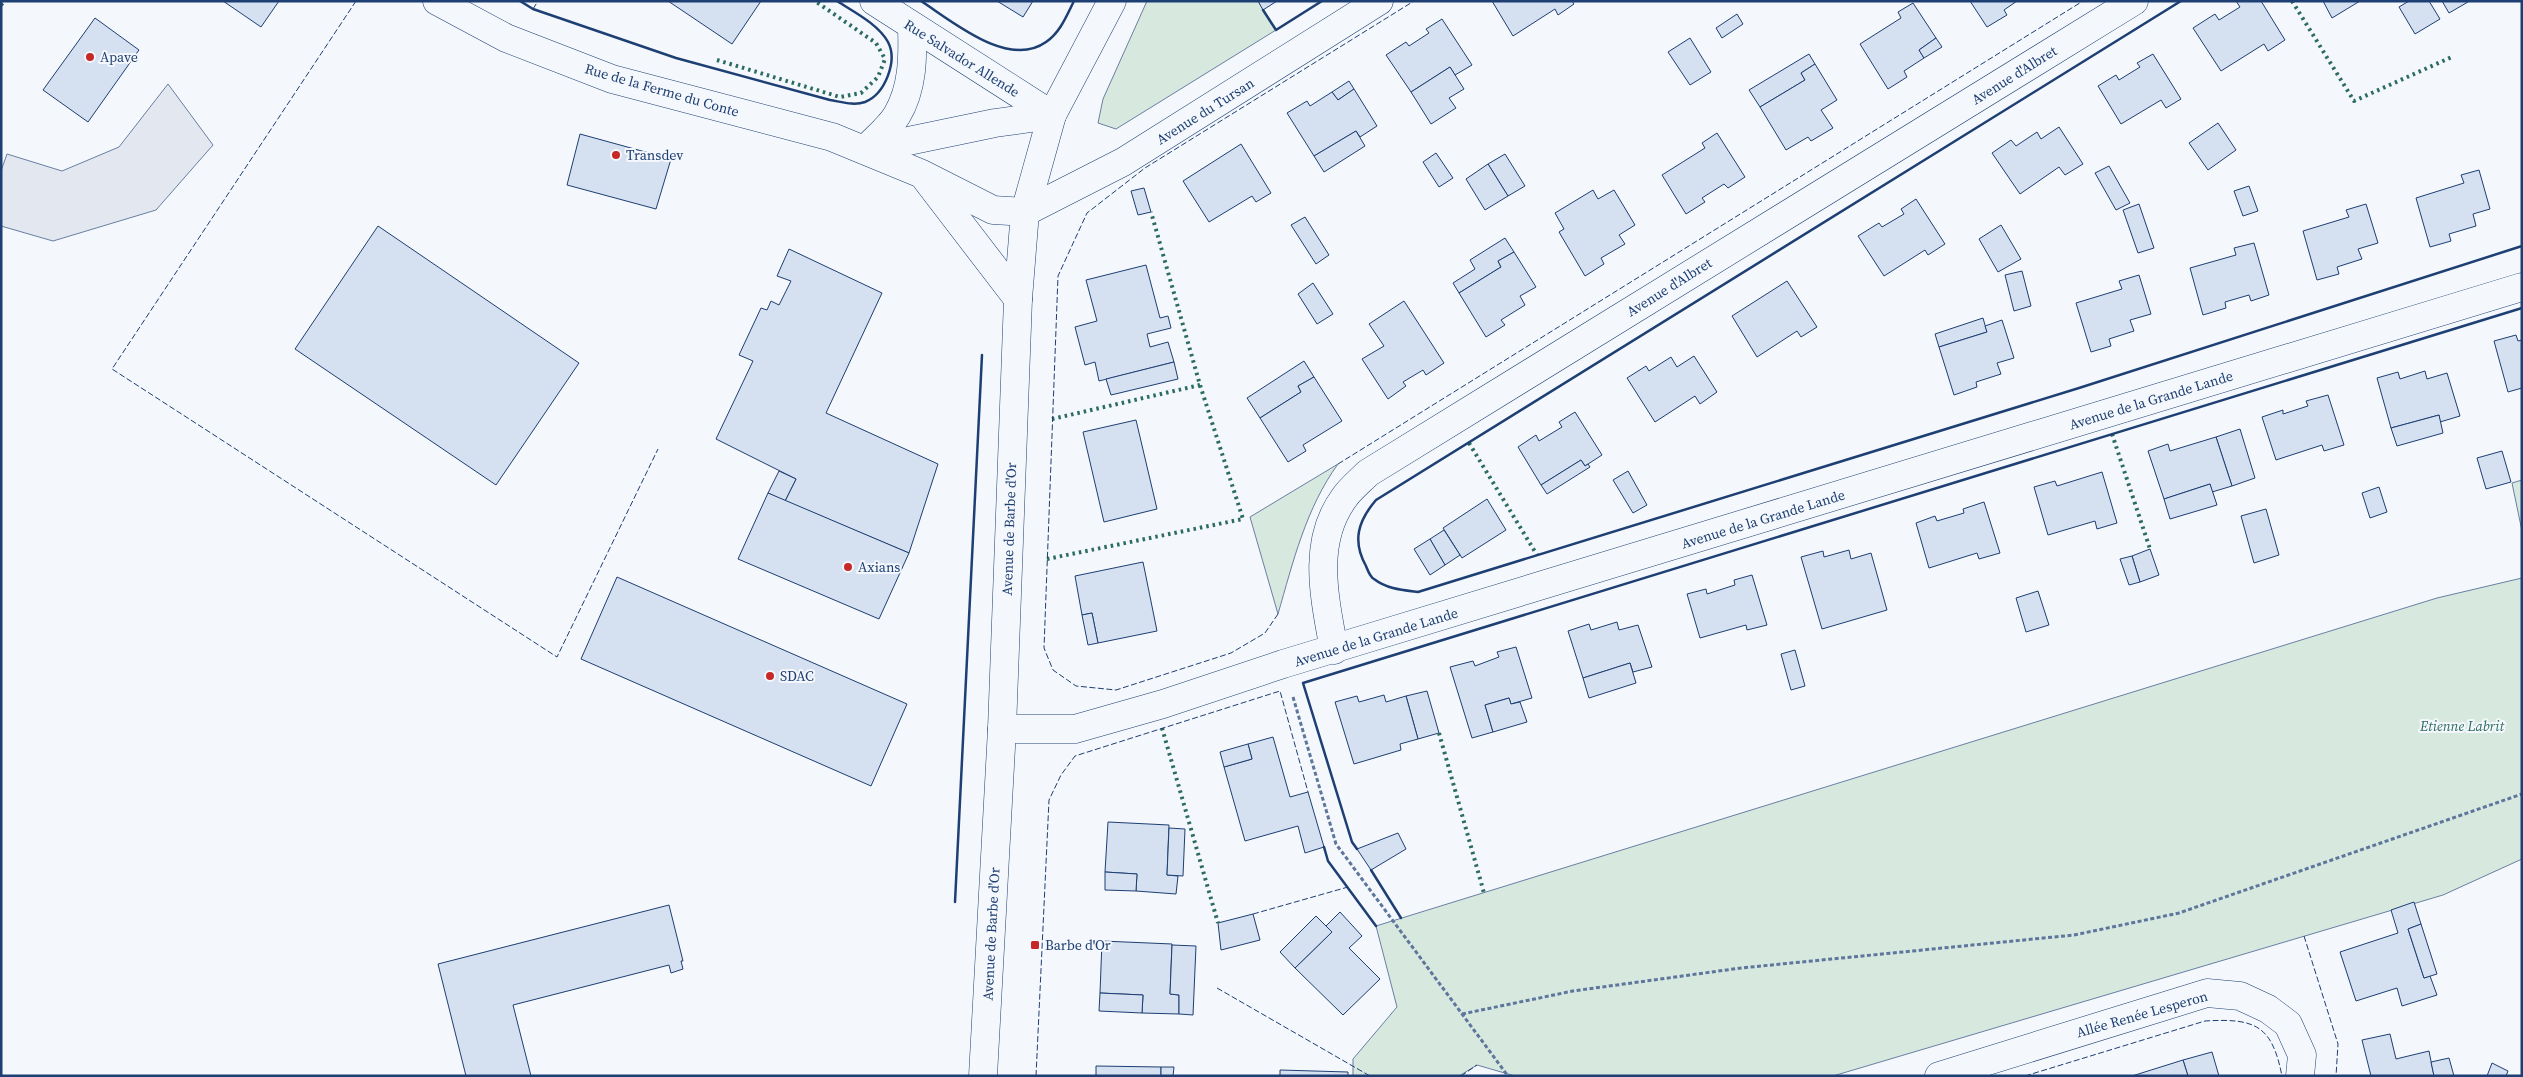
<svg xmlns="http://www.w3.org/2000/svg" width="2523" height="1077" font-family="'Source Serif 4',serif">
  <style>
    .green { fill: #d7e8df; stroke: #687fa3 }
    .parking { fill: #e3e8f0; stroke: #687fa3 }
    .building { fill: #d5e0f0; stroke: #1d3f73 }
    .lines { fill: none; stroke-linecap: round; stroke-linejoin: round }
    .minor-casing { stroke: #1d3f73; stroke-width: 29 }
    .path { stroke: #5e769c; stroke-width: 3; stroke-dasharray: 4 2.5; stroke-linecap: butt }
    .minor { stroke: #f4f7fb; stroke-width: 28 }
    .hedge { stroke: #2c6c60; stroke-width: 4; stroke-dasharray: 2.5 4; stroke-linecap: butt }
    .fence { stroke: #1d3f73; stroke-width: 1; stroke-dasharray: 6 2.5; stroke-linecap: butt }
    .wall { stroke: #1d3f73; stroke-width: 2.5 }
    .poi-dot { fill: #c62828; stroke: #f4f7fb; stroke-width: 2 }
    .labels { text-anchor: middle; stroke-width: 4; stroke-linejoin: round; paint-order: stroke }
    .poi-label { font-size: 14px; fill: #1d3f73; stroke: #f4f7fb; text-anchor: start }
    .street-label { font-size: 14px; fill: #1d3f73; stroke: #f4f7fb }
    .park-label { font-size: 14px; font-style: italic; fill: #2c6c60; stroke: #f4f7fb }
  </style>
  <rect width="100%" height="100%" fill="#f4f7fb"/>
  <g class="green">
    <polygon points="1147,1 1258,1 1276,30 1116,129 1098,123 1103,99"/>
    <path d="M 1338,464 C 1306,508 1293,562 1278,614 L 1250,517 Z"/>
    <polygon points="2522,480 2522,531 2512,483"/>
    <polygon points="2522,578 2522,859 2443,895 1833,1076 1515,1076 1477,1065 1459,1076 1353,1076 1353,1059 1397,1007 1376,926 2437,598"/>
  </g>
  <polygon class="parking" points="168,84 213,145 156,210 53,241 1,226 1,171 7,154 62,171 119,147"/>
  <g class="building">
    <polygon points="223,1 279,1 261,27"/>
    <polygon points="668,1 761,1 732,44"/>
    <polygon points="997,1 1033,1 1023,17"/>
    <polygon points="1258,1 1277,1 1263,10"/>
    <polygon points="1492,1 1572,1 1574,4 1558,15 1555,9 1513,36"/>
    <polygon points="1970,1 2017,1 2004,10 2007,15 1987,27"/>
    <polygon points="2261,1 2285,40 2268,51 2264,44 2221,71 2193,28 2215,14 2219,20 2240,7 2236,1"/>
    <polygon points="2323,1 2360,1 2332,18"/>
    <polygon points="2409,1 2429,1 2440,19 2415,34 2399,7"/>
    <polygon points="2442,1 2467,1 2468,2 2449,13"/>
    <polygon points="1913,3 1936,38 1919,50 1924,58 1904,71 1907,77 1888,89 1860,44 1901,18 1898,12"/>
    <polygon points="1737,14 1743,24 1722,38 1716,28"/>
    <polygon points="95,18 139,50 88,122 43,90"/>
    <polygon points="1442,19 1472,65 1455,75 1450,67 1411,92 1386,55 1406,42 1409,46 1429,33 1426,29"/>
    <polygon points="1690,38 1711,72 1690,85 1668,52"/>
    <polygon points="1936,38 1942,47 1924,58 1919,50"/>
    <polygon points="1809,54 1815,64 1801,73 1805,80 1760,107 1749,90"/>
    <polygon points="2153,54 2181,99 2166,108 2161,100 2121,124 2098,86 2116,75 2119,80 2140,67 2137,63"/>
    <polygon points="1815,64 1837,100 1821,110 1833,128 1811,141 1808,137 1786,150 1760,107 1805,80 1801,73"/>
    <polygon points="1450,67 1464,89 1449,98 1456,108 1431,124 1411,92"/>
    <polygon points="1349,81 1354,89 1338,100 1332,92"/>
    <polygon points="1354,89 1377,126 1360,137 1356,131 1314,156 1287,113 1307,101 1310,106 1332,92 1338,100"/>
    <polygon points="2218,123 2236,150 2208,170 2189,143"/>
    <polygon points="2059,127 2083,164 2065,175 2059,167 2020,194 1992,153 2011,140 2016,146 2037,132 2041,139"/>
    <polygon points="1356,131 1365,146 1324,172 1314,156"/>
    <polygon points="1717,133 1745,177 1728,188 1724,184 1702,198 1705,202 1686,214 1662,175 1705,148 1702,143"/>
    <polygon points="580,134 671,159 656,209 567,185"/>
    <polygon points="1241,144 1271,193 1256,202 1252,196 1209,222 1183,181"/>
    <polygon points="1436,153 1453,178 1439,187 1423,162"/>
    <polygon points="1505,154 1525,186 1508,196 1488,164"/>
    <polygon points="1488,164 1508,196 1485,210 1466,179"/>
    <polygon points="2109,166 2130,203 2116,210 2095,173"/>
    <polygon points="2479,170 2490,209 2473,214 2476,226 2449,234 2451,241 2430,247 2416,198 2464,183 2461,175"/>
    <polygon points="2249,186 2258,211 2243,216 2234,191"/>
    <polygon points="1144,188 1151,212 1138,215 1131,191"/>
    <polygon points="1593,190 1598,199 1614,190 1635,225 1619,235 1625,244 1601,258 1604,264 1585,276 1559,232 1564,229 1555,213"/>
    <polygon points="1916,199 1945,244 1928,255 1925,250 1884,276 1858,236 1879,223 1882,227 1904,214 1901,209"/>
    <polygon points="2139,204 2154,248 2138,253 2123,210"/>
    <polygon points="2366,204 2378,243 2358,249 2362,259 2337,267 2339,274 2317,280 2303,231 2349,217 2346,210"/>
    <polygon points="1305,217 1329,255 1316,264 1291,225"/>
    <polygon points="2001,225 2021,259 1998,272 1979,239"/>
    <polygon points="378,226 579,363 496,485 295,349"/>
    <polygon points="1505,238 1514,252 1498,261 1501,267 1459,293 1453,283 1475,269 1470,260"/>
    <polygon points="2254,243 2269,295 2251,301 2249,295 2225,302 2226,308 2203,315 2190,268 2236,255 2234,248"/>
    <polygon points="789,249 882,293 826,413 938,464 909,553 785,501 796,479 716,439 753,361 739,355 761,308 767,310 771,301 779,305 791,281 777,276"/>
    <polygon points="1514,252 1536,287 1520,296 1525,305 1501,320 1505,325 1486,337 1459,293 1501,267 1498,261"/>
    <polygon points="1146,265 1160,318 1168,316 1171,328 1147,334 1150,347 1168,342 1174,362 1099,381 1095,362 1085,365 1075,327 1097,321 1086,280"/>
    <polygon points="2022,271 2031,306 2014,311 2005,275"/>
    <polygon points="2139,275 2151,314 2130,320 2134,331 2109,339 2111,346 2091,352 2076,303 2122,289 2119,281"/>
    <polygon points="1787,281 1817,327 1801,337 1797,331 1757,357 1732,316"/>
    <polygon points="1313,283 1333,314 1317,324 1298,294"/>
    <polygon points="1404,301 1444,363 1426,375 1423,370 1403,382 1406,386 1388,399 1362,359 1384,346 1369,324"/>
    <polygon points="1983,318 1987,332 1939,347 1935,334"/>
    <polygon points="2002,320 2014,358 1997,363 2001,374 1976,382 1977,387 1954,395 1939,347 1987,332 1985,326"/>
    <polygon points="2516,335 2518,341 2522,340 2522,388 2508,392 2494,341"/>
    <polygon points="1694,356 1717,392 1700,404 1695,396 1655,422 1627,378 1646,366 1649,371 1671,357 1677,367"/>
    <polygon points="1304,361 1314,377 1298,386 1301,392 1260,418 1247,398"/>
    <polygon points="1174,362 1178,379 1111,395 1106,379"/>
    <polygon points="2425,371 2427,379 2447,373 2460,416 2440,422 2439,415 2391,428 2377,378 2398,372 2400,379"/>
    <polygon points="1314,377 1342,421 1303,445 1306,451 1288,462 1260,418 1301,392 1298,386"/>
    <polygon points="2328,395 2344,445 2324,451 2322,445 2276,460 2262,417 2283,410 2283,414 2308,406 2306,401"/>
    <polygon points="1575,412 1602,455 1585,466 1581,460 1541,485 1518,447 1536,435 1539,441 1562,427 1559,422"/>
    <polygon points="2439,415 2443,433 2397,446 2391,428"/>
    <polygon points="1136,420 1157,509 1104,522 1083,432"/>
    <polygon points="2240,429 2255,478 2232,486 2216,437"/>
    <polygon points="2216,437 2232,486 2212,492 2210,484 2164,499 2148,451 2168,444 2170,451"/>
    <polygon points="2502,451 2511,482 2486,489 2477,458"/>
    <polygon points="1581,460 1585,466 1588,464 1590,467 1547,494 1541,485"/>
    <polygon points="779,471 796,479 785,501 768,493"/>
    <polygon points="1628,471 1647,505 1633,513 1613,480"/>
    <polygon points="2102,472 2117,523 2097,529 2095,521 2048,535 2034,487 2055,481 2057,486"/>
    <polygon points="2210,484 2217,505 2170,519 2164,499"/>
    <polygon points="2379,487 2387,512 2370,518 2362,493"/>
    <polygon points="768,493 909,553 879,619 738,559"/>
    <polygon points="1487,499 1506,530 1462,558 1443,528"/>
    <polygon points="1984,502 2000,553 1979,559 1977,553 1929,568 1916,523 1935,516 1937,521 1964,513 1963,509"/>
    <polygon points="2266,509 2279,555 2254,563 2241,516"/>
    <polygon points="1444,530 1460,555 1445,565 1430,539"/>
    <polygon points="1430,539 1445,565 1430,575 1414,549"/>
    <polygon points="2150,549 2159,575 2140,582 2132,556"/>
    <polygon points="1849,550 1851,559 1871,553 1887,610 1822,629 1801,557 1823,551 1824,557"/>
    <polygon points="2132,556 2140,582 2129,585 2120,559"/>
    <polygon points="1143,562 1157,631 1098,643 1092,613 1082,615 1075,576"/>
    <polygon points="1752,575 1767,625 1747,630 1746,625 1700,638 1687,594 1706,589 1707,594 1735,585 1734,580"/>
    <polygon points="617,577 907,704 871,786 581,659"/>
    <polygon points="2038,591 2049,625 2026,632 2016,598"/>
    <polygon points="1092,613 1098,643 1088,645 1082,615"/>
    <polygon points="1617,622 1619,630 1638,625 1652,667 1633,672 1630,663 1583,678 1568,631 1589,624 1591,630"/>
    <polygon points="1516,647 1532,698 1511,704 1509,698 1485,705 1493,732 1472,738 1450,667 1473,661 1475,666 1499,657 1497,652"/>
    <polygon points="1795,650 1805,686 1791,690 1781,654"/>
    <polygon points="1630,663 1636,683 1589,698 1583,678"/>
    <polygon points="1427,691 1439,733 1418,739 1406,696"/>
    <polygon points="1384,695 1386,702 1406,696 1418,739 1400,744 1401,750 1354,764 1335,702 1357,696 1359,702"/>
    <polygon points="1509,698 1511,704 1520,702 1527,722 1493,732 1485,705"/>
    <polygon points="1273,737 1290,797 1308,792 1324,847 1305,853 1298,826 1245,841 1224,767 1252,759 1248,744"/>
    <polygon points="1248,744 1252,759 1224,767 1220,752"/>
    <polygon points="1108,822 1169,825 1167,875 1178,876 1176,894 1136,891 1137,874 1105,872"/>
    <polygon points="1169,828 1185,829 1183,876 1167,875"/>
    <polygon points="1398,833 1406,849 1371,870 1357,849"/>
    <polygon points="1105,872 1137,874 1136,891 1105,890"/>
    <polygon points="2414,902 2421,924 2408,929 2424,978 2430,976 2437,995 2402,1006 2397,988 2356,1001 2340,952 2398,933 2391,910"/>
    <polygon points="669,905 683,961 681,961 683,969 671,973 669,965 513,1005 531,1076 466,1076 438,964"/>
    <polygon points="1340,912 1362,936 1349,948 1380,979 1343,1015 1295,968 1332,932 1326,926"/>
    <polygon points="1253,914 1260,940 1221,950 1218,923"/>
    <polygon points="1316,916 1332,932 1295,968 1280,952"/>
    <polygon points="2421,924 2437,974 2424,978 2408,929"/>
    <polygon points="1102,941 1172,944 1170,994 1179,995 1179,1014 1142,1013 1143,995 1100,993"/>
    <polygon points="1172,945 1196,946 1193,1015 1179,1014 1179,995 1170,994"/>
    <polygon points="1100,993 1143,995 1142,1013 1099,1011"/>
    <polygon points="2390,1034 2396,1059 2429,1051 2434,1076 2371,1076 2362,1040"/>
    <polygon points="2212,1052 2219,1076 2188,1076 2183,1060"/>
    <polygon points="2449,1058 2454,1076 2434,1076 2431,1062"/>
    <polygon points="2183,1060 2188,1076 2132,1076"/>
    <polygon points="2492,1063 2508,1071 2506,1076 2487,1076"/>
    <polygon points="1096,1066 1161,1067 1161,1076 1096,1076"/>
    <polygon points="1161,1067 1174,1067 1173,1076 1161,1076"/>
    <polygon points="1280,1070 1348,1072 1348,1076 1280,1076"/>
  </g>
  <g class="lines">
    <defs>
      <g id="minor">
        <polyline points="437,1 506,38 612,79 832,137 922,174 993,210 1025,212 1123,162 1379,1"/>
        <polyline points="874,1 1052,115"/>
        <polyline points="865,150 995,123 1052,115"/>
        <path d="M 865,150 C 875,139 890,127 897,115 C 913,88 913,57 912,27"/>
        <polyline points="926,179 1018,299"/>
        <path d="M 1334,650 C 1325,599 1311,543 1344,498 C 1350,489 1360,481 1368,473 L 2134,1"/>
        <polyline points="1002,729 1075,729 1163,704 1283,664 2522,287"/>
        <polyline points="983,1076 1002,729 1018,299 1025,212 1052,115 1112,1"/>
        <polyline points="1939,1076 2207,993 2240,996 2268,1009 2288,1024 2302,1055 2300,1076"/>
      </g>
    </defs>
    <use href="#minor" class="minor-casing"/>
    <g class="path">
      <polyline points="1293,697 1336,844 1508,1076"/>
      <polyline points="1462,1014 1573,991 1741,968 2074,935 2179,913 2522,794"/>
    </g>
    <use href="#minor" class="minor"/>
    <g class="hedge">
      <polyline points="2292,1 2354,101 2454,56"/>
      <polyline points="1,5 4,1"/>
      <polyline points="717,60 840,97 861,93 878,77 885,59 876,43 815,1"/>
      <polyline points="1052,419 1200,385"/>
      <polyline points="2112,434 2150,549"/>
      <polyline points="1469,443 1537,555"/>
      <polyline points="1047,559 1243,519 1200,385 1151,212"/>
      <polyline points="1162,728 1218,923"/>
      <polyline points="1439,733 1484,893"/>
    </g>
    <g class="fence">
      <polyline points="356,1 112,369 557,657 658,449"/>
      <polyline points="533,9 538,1"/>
      <polyline points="1338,464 2083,1"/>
      <polyline points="1278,614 1265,633 1231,653 1116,690 1076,686 1053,670 1044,648 1058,276 1087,213 1145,168 1414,1"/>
      <polyline points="1253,914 1348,887"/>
      <polyline points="2304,936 2338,1044 2336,1076"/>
      <polyline points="1217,988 1370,1076"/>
      <polyline points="1036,1076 1049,800 1061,775 1075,756 1280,691 1308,792"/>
      <polyline points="1461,1076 1477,1065"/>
      <path d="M 2025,1076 L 2205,1021 C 2255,1018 2272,1025 2282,1076"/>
    </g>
    <g class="wall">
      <path d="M 520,1 L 533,9 L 676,58 L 830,100 C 842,102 854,106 865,102 C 885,94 898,61 888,42 C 878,24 854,12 837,1"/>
      <path d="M 921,1 C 952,21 1008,69 1046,42 C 1060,33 1067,15 1074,1"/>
      <path d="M 2181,1 L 1376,500 C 1358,521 1352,541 1366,566 C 1368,571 1370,577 1374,579 C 1387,589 1402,590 1418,592 L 2079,388 L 2522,246"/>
      <polyline points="1263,10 1276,30 1322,1"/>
      <polyline points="1324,847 1328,861 1376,926"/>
      <polyline points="1357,849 1352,842 1303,683 2522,308"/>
      <polyline points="1371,870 1401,918"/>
      <polyline points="955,902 982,355"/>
    </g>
  </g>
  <g class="poi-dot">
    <circle cx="90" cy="57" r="5"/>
    <circle cx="616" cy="155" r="5"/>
    <circle cx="848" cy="567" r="5"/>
    <circle cx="770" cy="676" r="5"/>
    <rect x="1030" y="940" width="10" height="10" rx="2.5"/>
  </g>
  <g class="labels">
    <g class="poi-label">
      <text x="100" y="62">Apave</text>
      <text x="626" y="160">Transdev</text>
      <text x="858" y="572">Axians</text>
      <text x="780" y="681">SDAC</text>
      <text x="1045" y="950">Barbe d'Or</text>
    </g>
    <g class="street-label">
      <text transform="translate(962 58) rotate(32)" y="5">Rue Salvador Allende</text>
      <text transform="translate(2014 75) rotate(-32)" y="5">Avenue d'Albret</text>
      <text transform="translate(662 90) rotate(16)" y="5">Rue de la Ferme du Conte</text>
      <text transform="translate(1205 111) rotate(-32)" y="5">Avenue du Tursan</text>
      <text transform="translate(1669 287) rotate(-32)" y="5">Avenue d'Albret</text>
      <text transform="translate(2151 400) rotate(-17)" y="5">Avenue de la Grande Lande</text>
      <text transform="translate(1763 519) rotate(-17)" y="5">Avenue de la Grande Lande</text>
      <text transform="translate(1009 529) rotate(-88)" y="5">Avenue de Barbe d'Or</text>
      <text transform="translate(1376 637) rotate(-17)" y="5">Avenue de la Grande Lande</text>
      <text transform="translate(991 934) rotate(-87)" y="5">Avenue de Barbe d'Or</text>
      <text transform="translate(2142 1014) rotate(-16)" y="5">Allée Renée Lesperon</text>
    </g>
    <g class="park-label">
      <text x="2462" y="731">Etienne Labrit</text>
    </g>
  </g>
  <rect width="2523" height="1077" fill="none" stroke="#1d3f73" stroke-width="5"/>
</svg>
